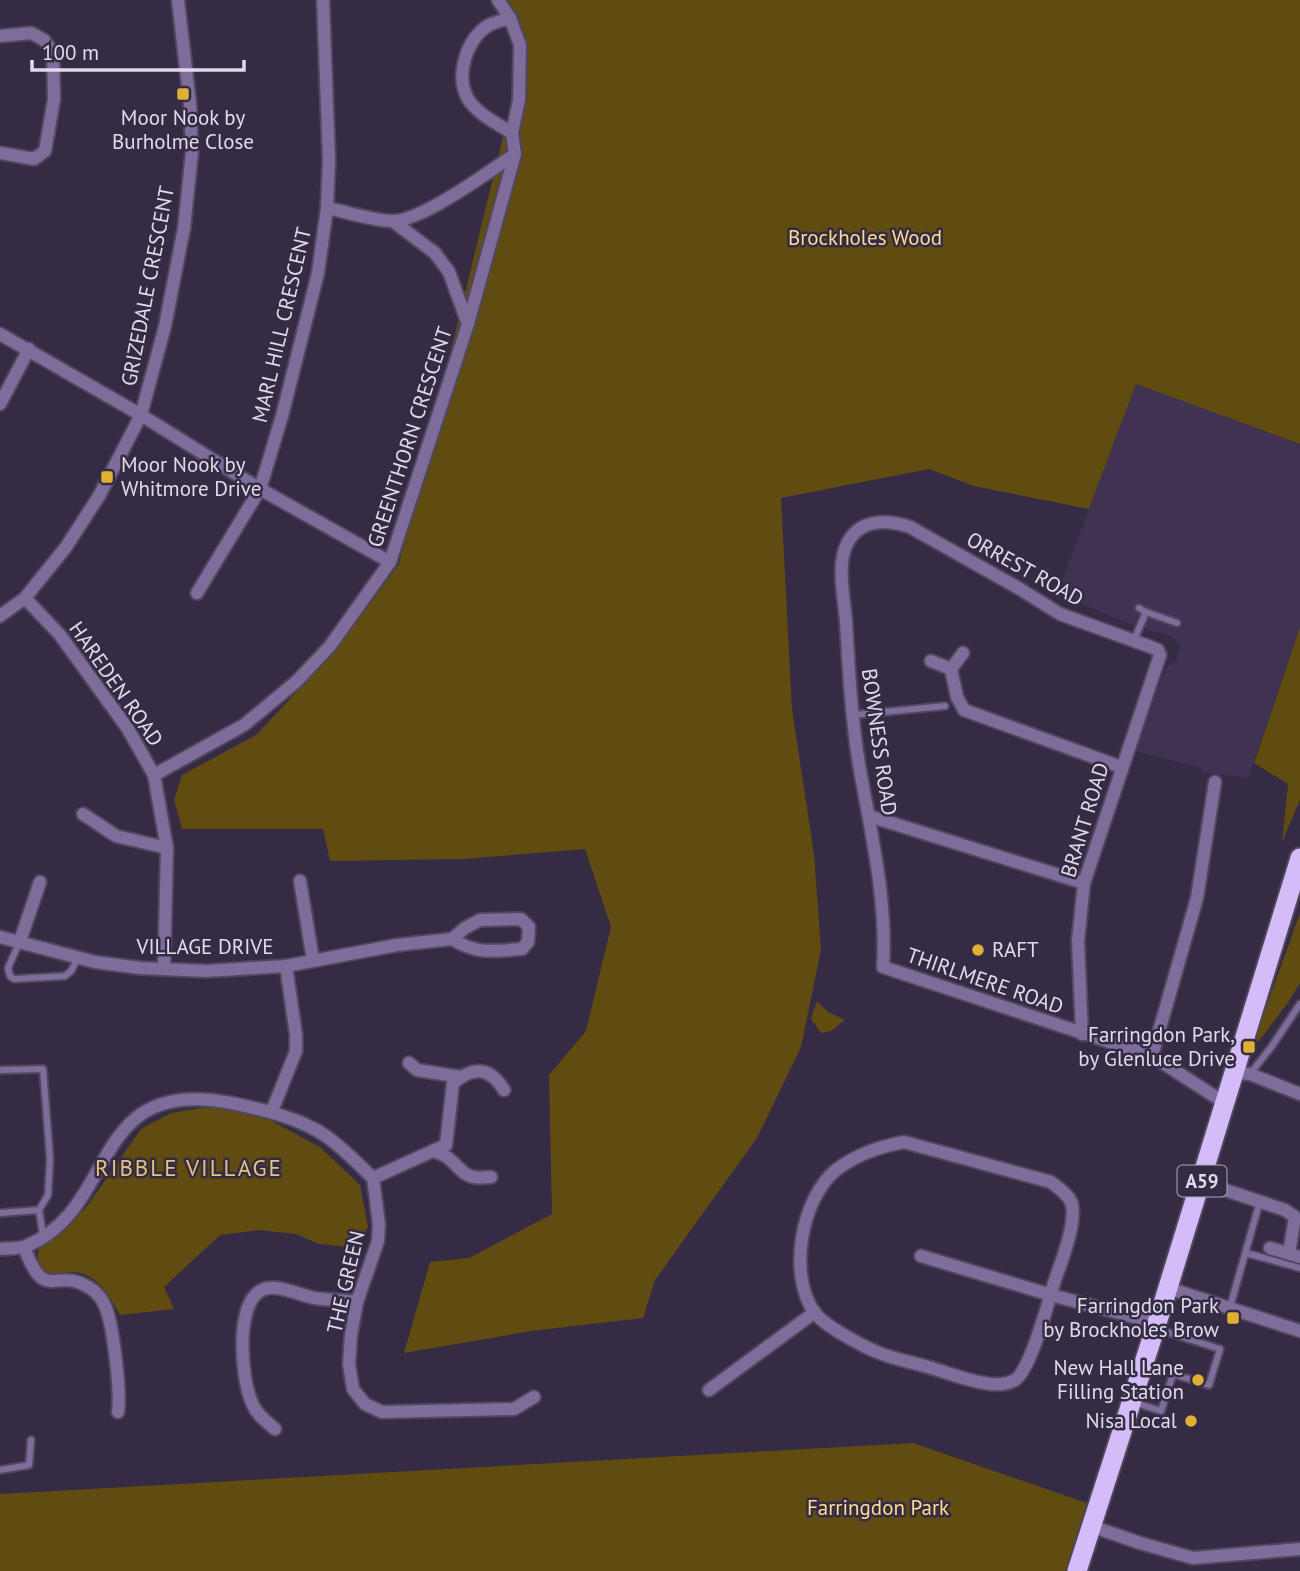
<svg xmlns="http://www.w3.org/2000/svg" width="1300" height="1571" font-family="'PT Sans',sans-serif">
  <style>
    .built { fill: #3f3252 }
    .green { fill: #604b11 }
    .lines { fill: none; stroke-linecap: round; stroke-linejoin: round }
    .service-casing { stroke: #50475f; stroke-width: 10 }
    .minor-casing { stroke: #50475f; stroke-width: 16 }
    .trunk-casing { stroke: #50475f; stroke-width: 23 }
    .service { stroke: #7e6c9a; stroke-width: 6 }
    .minor { stroke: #7e6c9a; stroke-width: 12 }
    .trunk { stroke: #d3bcf8; stroke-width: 19 }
    .poi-dot { fill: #deb133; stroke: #352b45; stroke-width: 2.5 }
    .labels { text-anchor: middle; stroke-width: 5; stroke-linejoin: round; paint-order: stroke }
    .shield { fill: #352b45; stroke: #ada6b8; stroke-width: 2 }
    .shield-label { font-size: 19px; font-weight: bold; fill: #e0daea }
    .poi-label { font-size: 21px; fill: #e0daea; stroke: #352b45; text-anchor: end }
    .park-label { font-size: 21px; fill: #fedd8c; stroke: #352b45 }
    .street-label { font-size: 21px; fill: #e0daea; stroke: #352b45 }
    .neighbourhood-label { font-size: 23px; letter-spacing: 2px; fill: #e2c379; stroke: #352b45 }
  </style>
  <rect width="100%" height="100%" fill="#352b45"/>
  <polygon class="built" points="1136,384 1300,444 1300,627 1248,778 1202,772 1202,768 1134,751 1166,668 1177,660 1180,646 1172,637 1166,634 1154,632 1133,625 1057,594"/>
  <g class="green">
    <polygon points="503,0 1300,0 1300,444 1136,384 1089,509 974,486 929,469 781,498 792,709 814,854 821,950 801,1047 757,1138 655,1280 643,1318 531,1331 404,1353 430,1262 469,1258 552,1214 549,1075 586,1031 611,927 585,849 463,859 330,861 323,829 182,829 174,800 182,775 256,735 334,652 399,564 519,71 519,17"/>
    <polygon points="1300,627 1300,800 1282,842 1288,784 1254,763"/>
    <polygon points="1300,913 1300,983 1287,1004 1256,1045 1258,1030"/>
    <polygon points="817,1001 828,1012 845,1020 831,1031 821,1033 811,1019"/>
    <path d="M 213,1106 L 266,1118 L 320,1147 L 360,1185 L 368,1227 L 354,1250 L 340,1246 L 319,1244 L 296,1234 L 259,1230 L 220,1235 L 164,1287 L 174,1309 L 120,1315 C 111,1298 96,1271 72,1272 C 62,1273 55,1277 45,1276 L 37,1265 L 39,1246 L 64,1229 L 85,1209 L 141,1129 L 171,1113 Z"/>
    <polygon points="913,1443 1087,1503 1065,1571 0,1571 0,1494"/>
  </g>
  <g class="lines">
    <defs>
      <g id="service">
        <polyline points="1146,612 1177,623"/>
        <polyline points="1134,640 1146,612 1139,608"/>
        <polyline points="853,715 945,706"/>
        <polyline points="20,941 8,968 10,976 14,979 65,976 71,971 78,958"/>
        <polyline points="0,1070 43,1069 50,1159 48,1195 39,1210"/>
        <polyline points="1250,1074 1272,1046 1300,1004"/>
        <polyline points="0,1213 39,1210 43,1235"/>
        <polyline points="1246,1253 1300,1268"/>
        <polyline points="1230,1307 1260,1201"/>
        <polyline points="1133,1402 1161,1411 1173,1374 1209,1385 1220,1349 1157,1329"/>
        <polyline points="0,1470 29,1465 31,1440"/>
      </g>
      <g id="minor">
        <path d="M 510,18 C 504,20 495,22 489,25 C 466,39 455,76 468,99 C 477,114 498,124 512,133"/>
        <polyline points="0,36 31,33 44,40 53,52 54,99 45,151 34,159 0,153"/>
        <path d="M 327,208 C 348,212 370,220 391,221 C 419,223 490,171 515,154"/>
        <polyline points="394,222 435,253 449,272 468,324"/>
        <polyline points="0,334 141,415 260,489 390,562"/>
        <polyline points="0,404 29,349"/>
        <polyline points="197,593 260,489 282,416 318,273 327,208 329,160 323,0"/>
        <polyline points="25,598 60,635 128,729 154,775 167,848 164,968"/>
        <polyline points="0,616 25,598 66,547 99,496 141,415 165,326 184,228 192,152 190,104 178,0"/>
        <polyline points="931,661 951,669 957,697 964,710 1121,767"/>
        <polyline points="951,669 963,653"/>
        <polyline points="154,775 244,725 297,681 330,646 390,562 468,324 515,154 512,133 519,100 520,45 510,18 498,0"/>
        <polyline points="83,814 116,836 167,848"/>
        <polyline points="869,816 1084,883"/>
        <polyline points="300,881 313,960"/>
        <path d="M 0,937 L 95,962 L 140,968 L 206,971 L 286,966 L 397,945 L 452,939 L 465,928 L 480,920 L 521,919 L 529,927 L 528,942 L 522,949 C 493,951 478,955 452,939"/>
        <polyline points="20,941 40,882"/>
        <path d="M 1082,1034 L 1078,941 L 1084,883 L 1160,655 L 1158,650 L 1151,647 L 1060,614 L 1020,589 L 910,527 C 888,520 861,518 848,542 C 836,563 844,598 846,621 C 849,675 852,729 862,781 C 873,842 887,904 883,967 L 1152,1056 L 1225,1103"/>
        <polyline points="1152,1056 1197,898 1215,782"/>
        <polyline points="409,1063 417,1070 461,1077"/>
        <polyline points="1235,1073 1250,1074 1300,1094"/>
        <polyline points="272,1111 296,1051 296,1035 286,966"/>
        <path d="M 904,1142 L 1051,1182 C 1058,1188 1070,1195 1072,1205 C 1076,1226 1061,1262 1054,1283 C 1048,1303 1031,1369 1015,1380 C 1006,1385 994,1385 984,1383 C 965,1380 946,1372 928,1367 C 911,1362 893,1359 877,1352 C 862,1346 823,1325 814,1312 C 788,1274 801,1199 836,1170 C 857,1154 879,1147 904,1142 Z"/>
        <path d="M 433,1151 C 455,1156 458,1174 473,1177 C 479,1178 486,1177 491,1177"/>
        <path d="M 373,1178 L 446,1145 L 453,1083 C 474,1066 490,1067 504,1090"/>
        <polyline points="1201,1182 1285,1210 1295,1217 1289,1253"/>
        <path d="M 24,1247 C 46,1306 54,1265 90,1288 C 95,1291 102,1298 104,1304 C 113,1320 121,1393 118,1412"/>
        <polyline points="1270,1248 1300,1257"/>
        <path d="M 0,1249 C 8,1248 19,1249 26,1246 C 120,1208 87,1075 231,1103 C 261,1109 300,1118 326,1136 C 343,1148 358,1164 373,1178 L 379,1224 L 378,1241 L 357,1302 L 351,1335 L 349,1364 L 353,1389 L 365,1404 L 382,1412 L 514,1409 L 534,1397"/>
        <polyline points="921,1256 1051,1295 1157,1323"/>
        <polyline points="1168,1288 1300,1331"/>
        <polyline points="709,1390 815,1312"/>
        <path d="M 275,1429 C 267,1422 257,1415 253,1405 C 241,1382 234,1303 262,1290 C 276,1283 300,1295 314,1298 C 328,1300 343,1300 357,1302"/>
        <polyline points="1091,1526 1140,1543 1193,1558 1300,1549"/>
      </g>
      <polyline id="trunk" points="1077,1571 1162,1307 1300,858"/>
    </defs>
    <use href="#service" class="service-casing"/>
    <use href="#minor" class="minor-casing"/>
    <use href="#trunk" class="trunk-casing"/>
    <use href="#service" class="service"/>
    <use href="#minor" class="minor"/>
    <use href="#trunk" class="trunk"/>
  </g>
  <g class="poi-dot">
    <rect x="176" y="87" width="14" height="14" rx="3.5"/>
    <rect x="100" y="470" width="14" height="14" rx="3.5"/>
    <circle cx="978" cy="950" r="7"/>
    <rect x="1242" y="1040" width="14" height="14" rx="3.5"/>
    <rect x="1226" y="1311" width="14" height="14" rx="3.5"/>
    <circle cx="1198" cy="1380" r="7"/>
    <circle cx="1191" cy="1421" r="7"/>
  </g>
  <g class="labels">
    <rect class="shield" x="1177.5" y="1165.5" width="49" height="31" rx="5"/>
    <g class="shield-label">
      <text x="1202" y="1188">A59</text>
    </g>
    <g class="poi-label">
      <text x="183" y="125" text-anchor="middle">Moor Nook by<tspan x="183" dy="24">Burholme Close</tspan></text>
      <text x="121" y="472" text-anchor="start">Moor Nook by<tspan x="121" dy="24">Whitmore Drive</tspan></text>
      <text x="992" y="957" text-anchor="start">RAFT</text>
      <text x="1235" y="1042">Farringdon Park,<tspan x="1235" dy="24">by Glenluce Drive</tspan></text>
      <text x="1219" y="1313">Farringdon Park<tspan x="1219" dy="24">by Brockholes Brow</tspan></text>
      <text x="1184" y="1375">New Hall Lane<tspan x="1184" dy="24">Filling Station</tspan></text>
      <text x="1177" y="1428">Nisa Local</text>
    </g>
    <g class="park-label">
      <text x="865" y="245">Brockholes Wood</text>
      <text x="878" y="1515">Farringdon Park</text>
    </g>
    <g class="street-label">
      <text transform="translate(148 286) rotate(-79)" y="7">GRIZEDALE CRESCENT</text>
      <text transform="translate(282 325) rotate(-77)" y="7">MARL HILL CRESCENT</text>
      <text transform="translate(410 437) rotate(-72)" y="7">GREENTHORN CRESCENT</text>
      <text transform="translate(1025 569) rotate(29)" y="7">ORREST ROAD</text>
      <text transform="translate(116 684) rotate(55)" y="7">HAREDEN ROAD</text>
      <text transform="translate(879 742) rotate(82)" y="7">BOWNESS ROAD</text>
      <text transform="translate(1085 820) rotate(-73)" y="7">BRANT ROAD</text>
      <text x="205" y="954">VILLAGE DRIVE</text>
      <text transform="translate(985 981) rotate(19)" y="7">THIRLMERE ROAD</text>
      <text transform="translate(346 1282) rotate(-77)" y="7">THE GREEN</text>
    </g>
    <g class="neighbourhood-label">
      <text x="189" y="1176">RIBBLE VILLAGE</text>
    </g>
  </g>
  <path d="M32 60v10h212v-10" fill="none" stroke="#e0daea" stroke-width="3.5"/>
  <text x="42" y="60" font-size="21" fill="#e0daea" stroke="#352b45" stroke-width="5" paint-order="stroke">100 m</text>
</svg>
